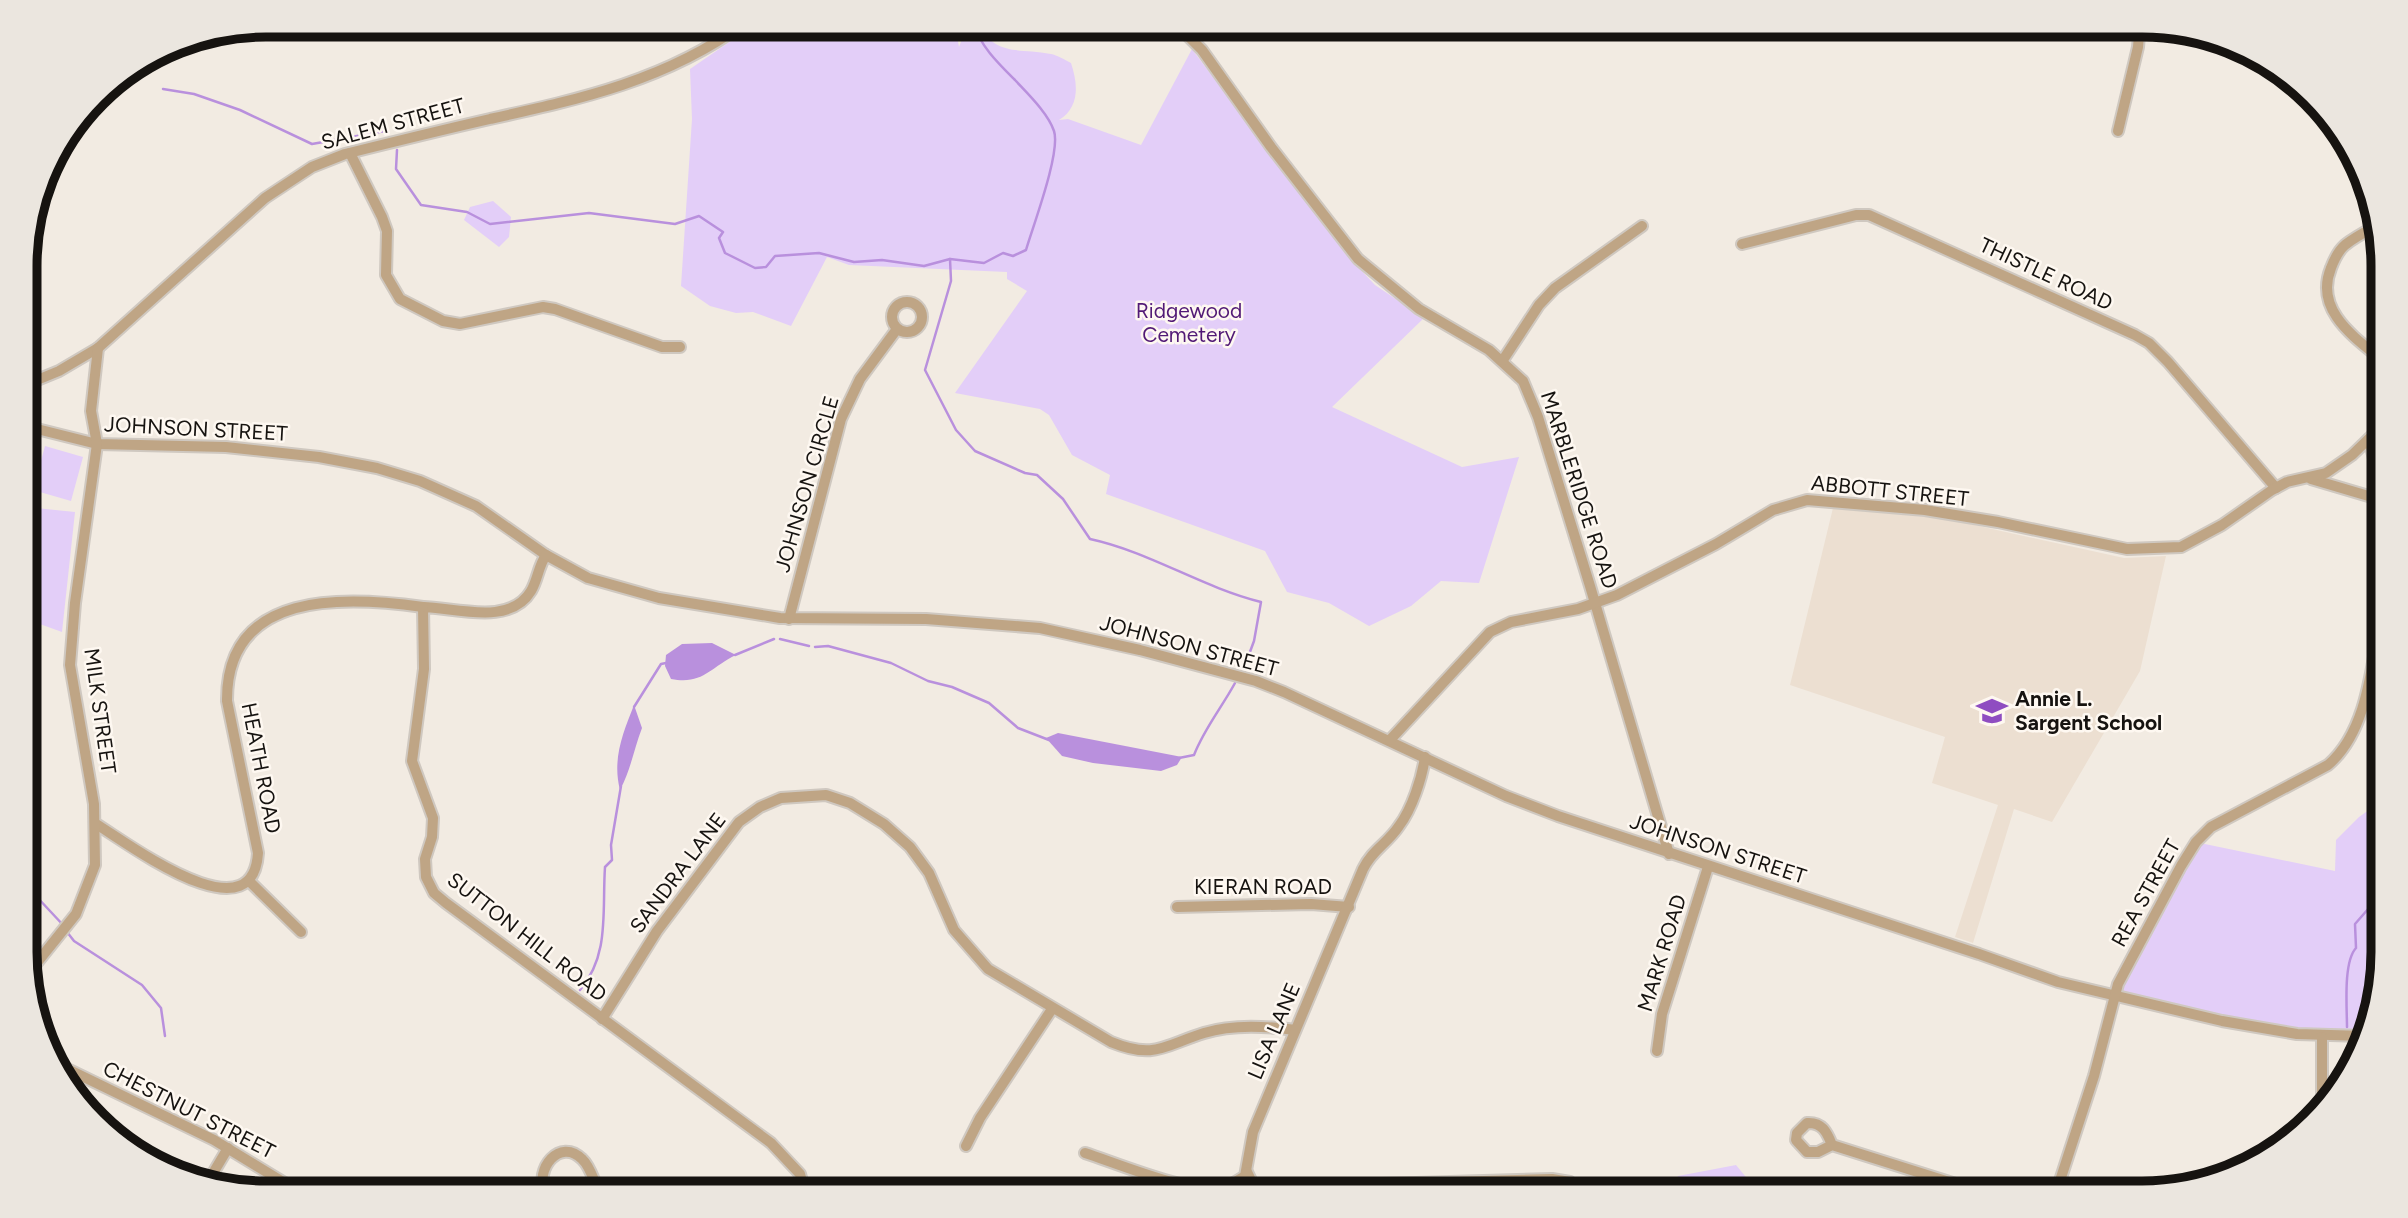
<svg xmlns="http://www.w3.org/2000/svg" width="2408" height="1218" font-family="Figtree,sans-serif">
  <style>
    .built { fill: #ecdfd1 }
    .green { fill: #e3cef8 }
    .water { fill: #b990dd }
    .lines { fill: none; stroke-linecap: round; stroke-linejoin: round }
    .stream { stroke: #b990dd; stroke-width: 2.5 }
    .minor-casing { stroke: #cfc8c0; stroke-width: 14 }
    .minor { stroke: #bfa585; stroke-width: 10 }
    .labels { text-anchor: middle; stroke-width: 5; stroke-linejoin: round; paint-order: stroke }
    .street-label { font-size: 21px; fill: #161310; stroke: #fef8f1 }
    .park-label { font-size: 21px; fill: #521a76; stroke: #fef8f1 }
    .poi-label { font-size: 21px; font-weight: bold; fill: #161310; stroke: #fef8f1; text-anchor: start }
    .rim { fill: none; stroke: #161310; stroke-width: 9 }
  </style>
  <rect width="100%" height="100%" fill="#f2ebe2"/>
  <polygon class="built" points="1833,508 1947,519 2124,558 2166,556 2140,671 2052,822 2014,809 1973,943 1955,937 1998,805 1932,783 1945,737 1790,685"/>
  <g class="green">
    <path d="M 754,25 L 959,25 L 957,36 L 959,47 L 967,25 L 977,25 C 1000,58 1018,47 1051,54 C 1057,55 1065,60 1071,63 C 1078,84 1080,107 1059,120 L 1068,119 L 1141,145 L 1192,49 L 1345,253 L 1375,285 L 1424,318 L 1332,407 L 1462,467 L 1519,457 L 1479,583 L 1441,581 L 1411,606 L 1369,626 L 1329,603 L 1287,592 L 1265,551 L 1106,494 L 1110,475 L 1072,455 L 1049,415 L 1040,409 L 955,393 L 1027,291 L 1007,279 L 1007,272 L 849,265 L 827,257 L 791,326 L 753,312 L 736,313 L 710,306 L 681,286 L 692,119 L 690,69 Z"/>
    <polygon points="493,201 511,217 509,237 499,247 464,220 470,207"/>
    <polygon points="45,446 83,457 71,501 33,490"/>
    <polygon points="26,507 75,512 62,632 26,619"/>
    <path d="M 2383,800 L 2383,953 L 2365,1030 C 2286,1038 2208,1010 2131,995 L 2122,991 L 2121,987 L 2200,843 L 2335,871 L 2336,840 L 2359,817 Z"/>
    <polygon points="1736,1165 1759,1193 1670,1193 1678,1176"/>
  </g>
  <g class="water">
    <path d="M 712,643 L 736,655 C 709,668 703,685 671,679 L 665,666 L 666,655 L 682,644 Z"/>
    <path d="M 634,705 L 642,728 C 634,749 631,769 620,790 C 612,759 623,733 634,705 Z"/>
    <polygon points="1058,733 1182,757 1177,765 1161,771 1093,763 1062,756 1046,738"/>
  </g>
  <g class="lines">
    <g class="stream">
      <polyline points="163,89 194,94 240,110 312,144 385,131"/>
      <path d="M 397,150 L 396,169 L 421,205 L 467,212 L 490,224 L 589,213 L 675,224 L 699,216 L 723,232 L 719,238 L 725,253 L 755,268 L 766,267 L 775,256 L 819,253 L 854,262 L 882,260 L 924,266 L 950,259 L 984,263 L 1003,253 L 1013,256 L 1026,250 C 1033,226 1061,152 1054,131 C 1048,113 1027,93 1015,80 C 999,64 980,46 974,24"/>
      <path d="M 950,259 L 951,281 L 925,370 L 956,430 L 975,451 L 1025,473 L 1037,475 L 1063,499 L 1090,539 C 1150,552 1201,587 1261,602 L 1254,641 L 1244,668"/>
      <polyline points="780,639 809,646"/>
      <polyline points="815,647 828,646 891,663 928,681 952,687 989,703 1018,728 1049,740"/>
      <polyline points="735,655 774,639"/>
      <polyline points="634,707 661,664 666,663"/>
      <path d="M 1179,758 L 1194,755 C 1204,729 1222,707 1235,683"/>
      <polyline points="2383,828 2375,847 2383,859"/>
      <polyline points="26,875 36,896 64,926"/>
      <polyline points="67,932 74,941 142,985 161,1008 165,1036"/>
      <path d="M 580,990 C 610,955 602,911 605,867 L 612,860 L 611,845 L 621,786"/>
      <path d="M 2347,1027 C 2347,1008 2343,962 2356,948 L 2355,924 L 2383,892"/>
      <polyline points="2346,1073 2347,1049"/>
    </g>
    <defs>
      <g id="minor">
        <polyline points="1176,24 1202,50 1271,147 1358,259 1419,309 1489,350 1523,381 1538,417 1590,586 1669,854"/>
        <polyline points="1498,24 1548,24"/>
        <polyline points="2077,24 2180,33"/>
        <polyline points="2118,131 2138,47 2140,24"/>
        <polyline points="350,153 382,217 387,231 386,275 400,299 443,321 460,324 543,307 555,309 662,347 680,347"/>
        <path d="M 2378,225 C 2367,231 2355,237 2345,245 C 2338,251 2334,260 2331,268 C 2314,310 2354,337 2382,360"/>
        <polyline points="1742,244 1856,215 1869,215 2135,335 2149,343 2168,362 2276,488"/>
        <circle cx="907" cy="317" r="15"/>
        <polyline points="1503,360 1539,305 1555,288 1642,226"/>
        <polyline points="25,363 25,378"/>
        <path d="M 25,385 L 59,371 L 98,348 L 265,198 L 312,167 L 345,154 C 393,142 442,130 490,119 C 580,99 667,80 743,24"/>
        <polyline points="25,426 97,444 226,447 319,457 377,468 420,481 476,506 546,555 588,578 659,598 780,618 926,619 1040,628 1140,650 1256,681 1284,692 1506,796 1558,816 1979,954 2058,982 2222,1021 2297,1034 2364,1036"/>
        <polyline points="2369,439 2382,490"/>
        <polyline points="2311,479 2382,500"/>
        <path d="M 546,555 C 538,567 538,579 531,591 C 510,626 457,608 423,607 L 424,669 L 412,761 L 433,818 L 432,837 L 425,859 L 426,877 L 434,893 L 446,903 L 771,1143 L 800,1174 L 805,1193"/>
        <polyline points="789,619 841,419 860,379 897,329"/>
        <polyline points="1390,740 1490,632 1511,622 1578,609 1617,595 1716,544 1773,510 1807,500 1925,510 1998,522 2127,549 2181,547 2222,525 2272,490 2287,482 2326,473 2352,455 2382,426"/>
        <path d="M 96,824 C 129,844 253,938 258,853 L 227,701 C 226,590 344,596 423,607"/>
        <polyline points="249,881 301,932"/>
        <polyline points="1177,907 1311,904 1349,907"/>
        <polyline points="27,975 76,914 95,865 94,804 70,665 75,603 97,444 91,411 98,348"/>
        <path d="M 602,1019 L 657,931 L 739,822 L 760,807 L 781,798 L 826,795 L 850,803 L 884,824 L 910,847 L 929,873 L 954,930 L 988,969 L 1111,1042 C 1155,1060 1165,1045 1204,1033 C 1232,1024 1266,1026 1295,1030"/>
        <polyline points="1657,1051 1662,1014 1708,867"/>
        <polyline points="57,1064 214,1140 301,1193"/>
        <polyline points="2322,1101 2322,1037"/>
        <path d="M 1832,1145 L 1818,1152 L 1807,1152 L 1796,1140 L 1797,1133 L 1807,1123 C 1822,1122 1827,1132 1832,1145 L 1984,1193"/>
        <polyline points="966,1146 980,1118 1052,1009"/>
        <path d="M 1085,1153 C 1116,1163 1190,1194 1220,1188 C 1229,1187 1237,1181 1245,1176 L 1253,1132 L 1363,869 C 1372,850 1388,843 1399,826 C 1412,809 1422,778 1425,757"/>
        <polyline points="1247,1172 1257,1193"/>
        <polyline points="209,1180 228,1148"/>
        <path d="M 545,1193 C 534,1169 560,1137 582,1159 C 591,1167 594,1183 600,1193"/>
        <polyline points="1344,1193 1357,1187 1382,1184 1552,1179 1570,1182 1583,1193"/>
        <path d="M 2056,1193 L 2094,1076 L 2118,984 L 2181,866 L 2196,842 L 2211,827 L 2328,765 C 2370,729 2372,658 2383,606"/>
      </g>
    </defs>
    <use href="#minor" class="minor-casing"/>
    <use href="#minor" class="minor"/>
  </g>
  <defs>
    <symbol id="school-bare" viewBox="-9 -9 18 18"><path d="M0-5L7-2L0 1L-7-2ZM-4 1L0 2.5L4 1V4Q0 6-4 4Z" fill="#8f4dc1" stroke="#fef8f1" stroke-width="2.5" paint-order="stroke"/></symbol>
  </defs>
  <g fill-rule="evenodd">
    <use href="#school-bare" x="1970" y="689" width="44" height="44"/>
  </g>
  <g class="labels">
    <g class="street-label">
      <text transform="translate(393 124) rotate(-15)" y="7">SALEM STREET</text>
      <text transform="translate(2046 274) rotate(25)" y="7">THISTLE ROAD</text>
      <text transform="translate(196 429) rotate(3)" y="7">JOHNSON STREET</text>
      <text transform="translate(807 484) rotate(-74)" y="7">JOHNSON CIRCLE</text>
      <text transform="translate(1579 490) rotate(72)" y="7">MARBLERIDGE ROAD</text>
      <text transform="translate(1890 491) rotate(6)" y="7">ABBOTT STREET</text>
      <text transform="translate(1189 646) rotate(15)" y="7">JOHNSON STREET</text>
      <text transform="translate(100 711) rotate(82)" y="7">MILK STREET</text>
      <text transform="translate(261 768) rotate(79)" y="7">HEATH ROAD</text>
      <text transform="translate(1718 849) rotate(18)" y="7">JOHNSON STREET</text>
      <text transform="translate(678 873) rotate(-53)" y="7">SANDRA LANE</text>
      <text x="1263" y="894">KIERAN ROAD</text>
      <text transform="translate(2146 893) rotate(-61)" y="7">REA STREET</text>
      <text transform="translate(527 937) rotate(38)" y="7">SUTTON HILL ROAD</text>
      <text transform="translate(1662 953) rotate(-73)" y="7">MARK ROAD</text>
      <text transform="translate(1274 1031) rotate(-67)" y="7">LISA LANE</text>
      <text transform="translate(189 1110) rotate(27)" y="7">CHESTNUT STREET</text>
    </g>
    <g class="park-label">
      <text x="1189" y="318">Ridgewood<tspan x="1189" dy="24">Cemetery</tspan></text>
    </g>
    <g class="poi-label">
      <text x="2015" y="706">Annie L.<tspan x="2015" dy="24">Sargent School</tspan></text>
    </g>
  </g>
  <path d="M0 0H2408V1218H0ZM266 37H2142A229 229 0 0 1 2371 266V952A229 229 0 0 1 2142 1181H266A229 229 0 0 1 37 952V266A229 229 0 0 1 266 37Z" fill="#ebe6df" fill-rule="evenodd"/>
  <path class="rim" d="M266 37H2142A229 229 0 0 1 2371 266V952A229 229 0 0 1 2142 1181H266A229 229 0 0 1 37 952V266A229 229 0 0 1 266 37Z"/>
</svg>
